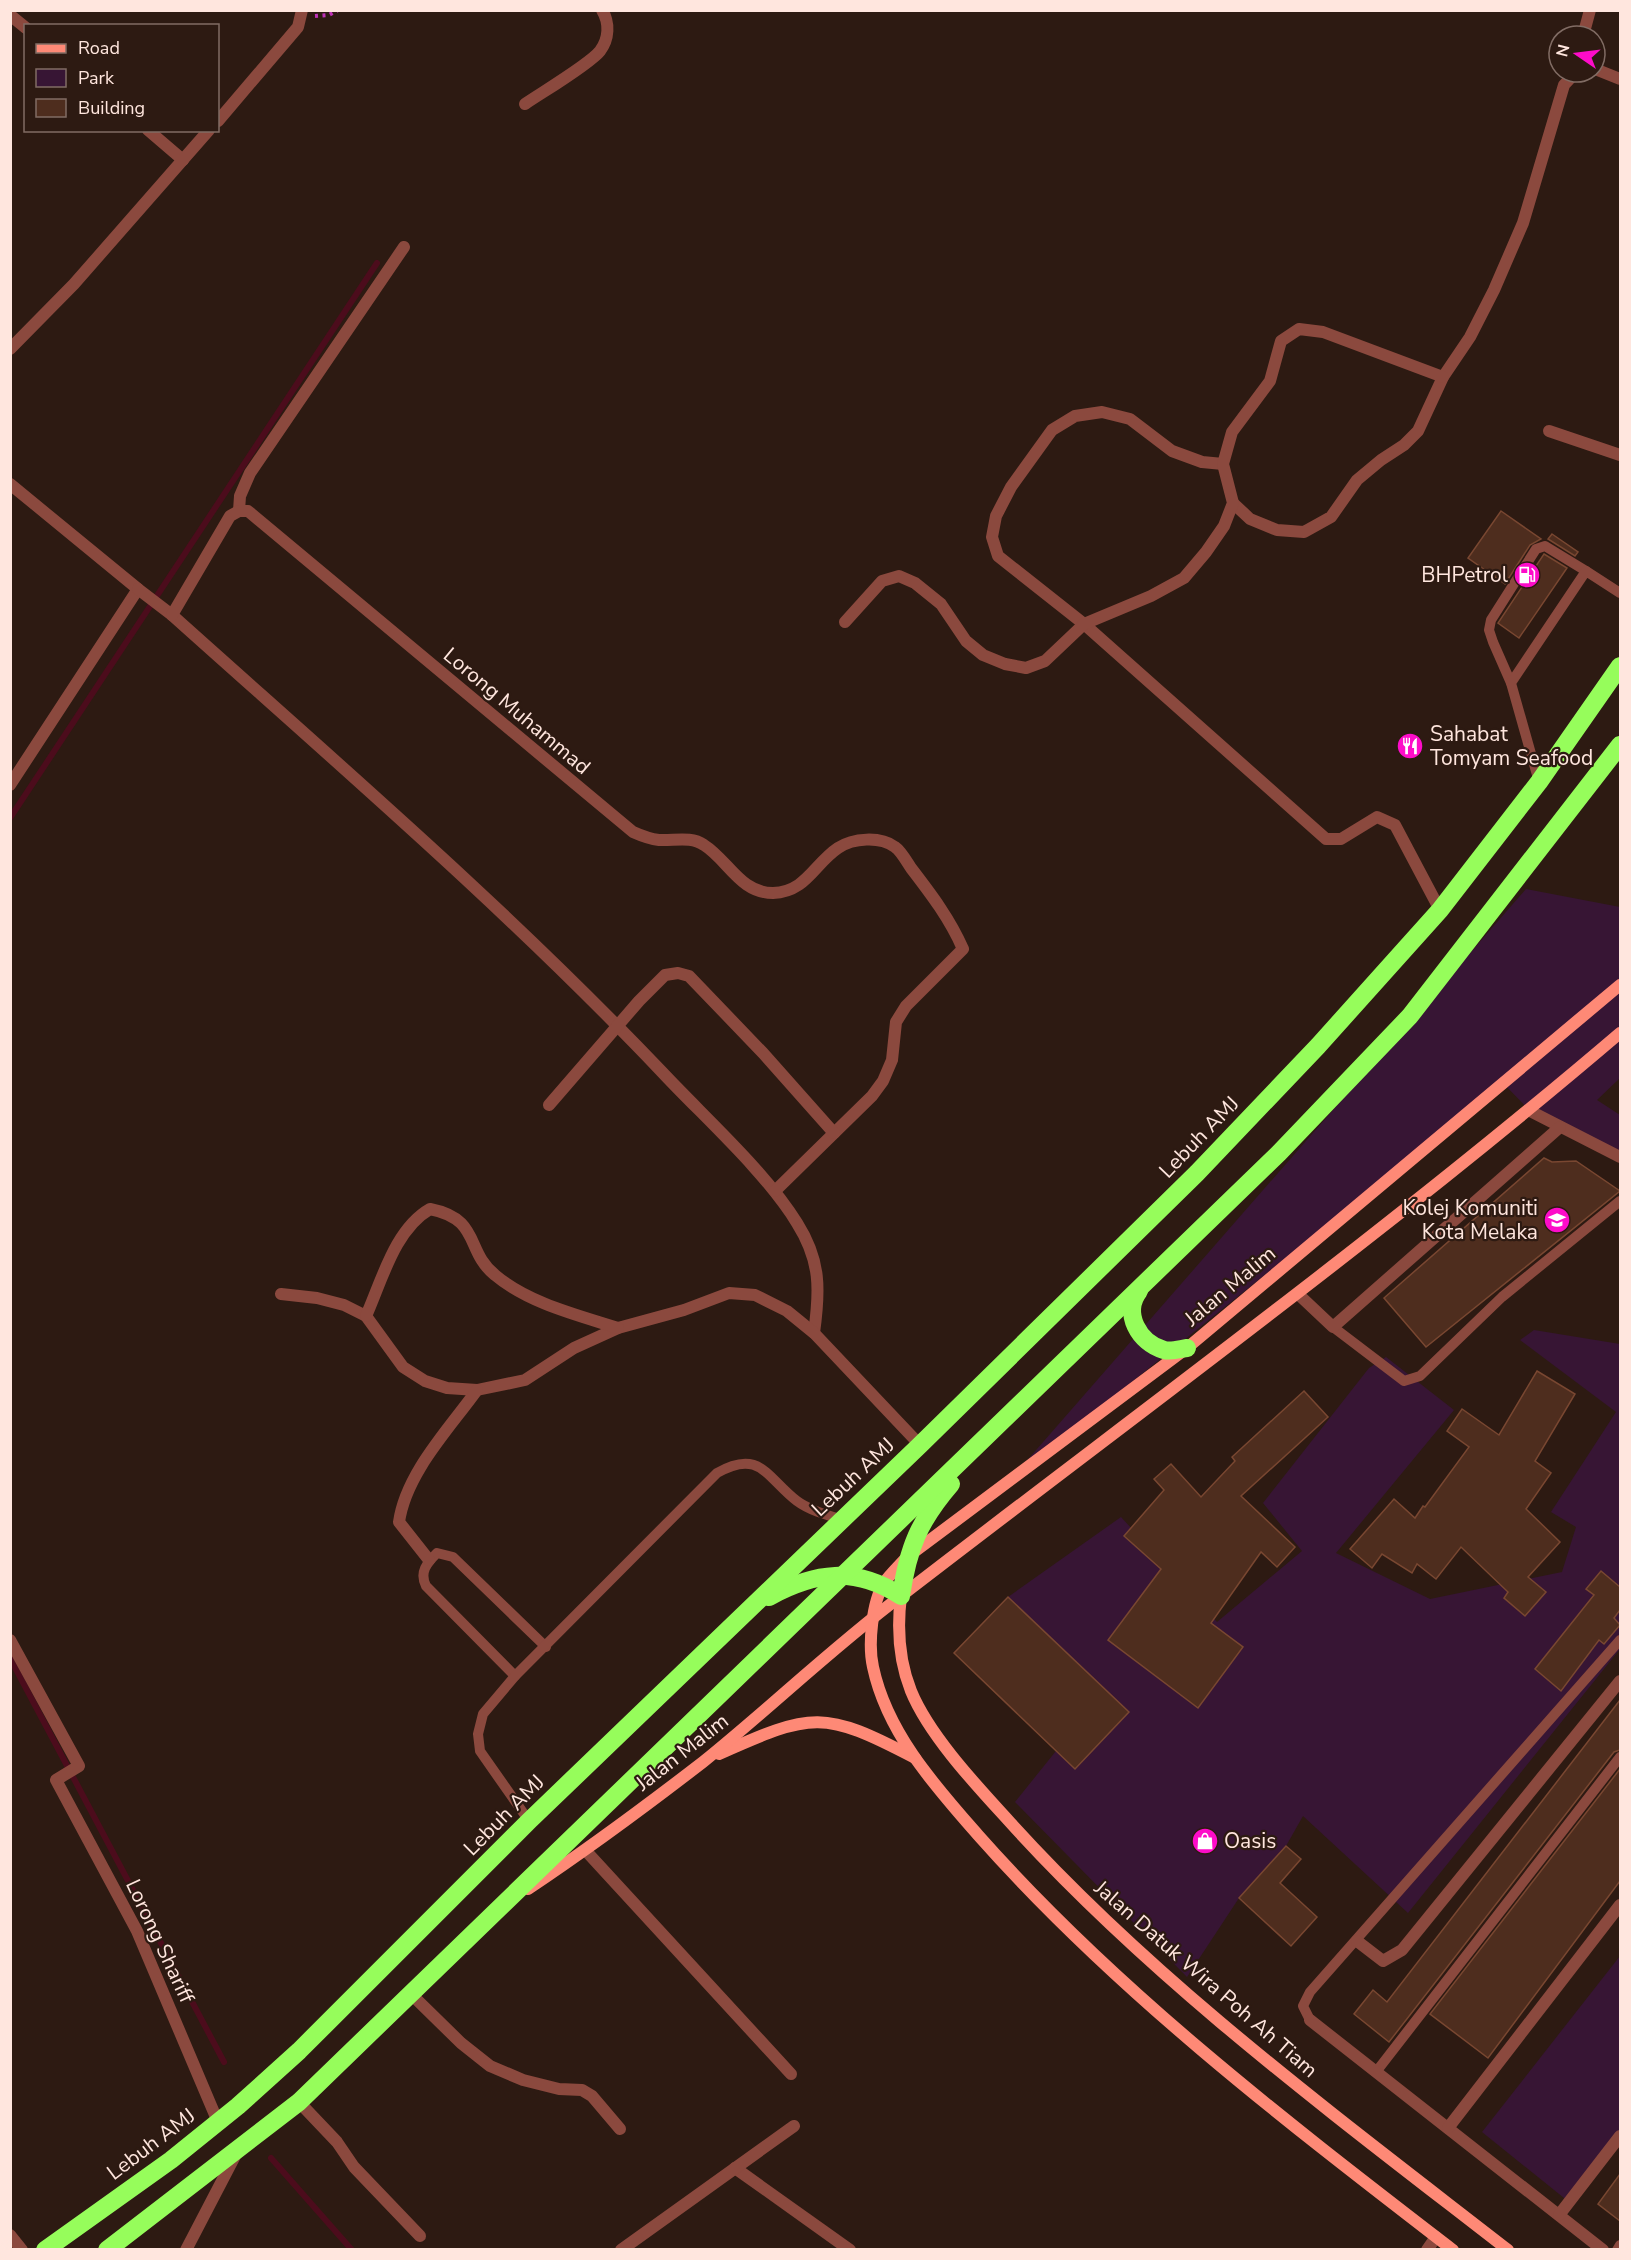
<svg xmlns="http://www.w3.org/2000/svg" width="1631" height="2260" font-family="'Nunito Sans',sans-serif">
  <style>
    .green { fill: #371534 }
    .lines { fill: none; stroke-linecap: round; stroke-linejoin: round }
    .stream { stroke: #4c0c1c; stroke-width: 6 }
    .building { fill: #4e2d1e; stroke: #794731; stroke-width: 1.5 }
    .path { stroke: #bf32b7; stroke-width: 4; stroke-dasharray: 3 4.5; stroke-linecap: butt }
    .lane { stroke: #8b493e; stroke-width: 10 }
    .street { stroke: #8b493e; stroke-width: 12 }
    .secondary { stroke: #fe8976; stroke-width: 12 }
    .highway { stroke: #96fd5b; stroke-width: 18 }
    .labels { text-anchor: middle; stroke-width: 4.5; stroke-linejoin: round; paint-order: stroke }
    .poi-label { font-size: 21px; fill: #ffe6de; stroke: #2d1a12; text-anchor: end }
    .street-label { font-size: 21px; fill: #ffe6de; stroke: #2d1a12 }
  </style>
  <rect width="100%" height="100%" fill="#2d1a12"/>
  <g class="green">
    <polygon points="1526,889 1620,907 1620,1078 1597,1100 1620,1115 1620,1155 1530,1111 1503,1083 1009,1481"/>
    <polygon points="1534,1330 1620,1344 1620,1649 1408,1913 1303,1816 1286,1846 1239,1898 1187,1977 1015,1802 1105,1690 1008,1597 1121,1517 1217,1622 1302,1551 1263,1503 1369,1368 1386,1357 1454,1410 1336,1553 1430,1599 1562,1572 1576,1527 1551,1512 1616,1412 1520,1340"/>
    <polygon points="1620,1956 1620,2136 1569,2202 1482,2132"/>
  </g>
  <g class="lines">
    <g class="stream">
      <polyline points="10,818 377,263"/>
      <polyline points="10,1658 224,2062"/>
      <polyline points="271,2158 352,2250"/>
    </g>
  </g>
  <g class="building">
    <polygon points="1501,511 1541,539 1530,545 1505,584 1468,558"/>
    <polygon points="1552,534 1578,552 1575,556 1548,539"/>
    <polygon points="1544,554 1567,568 1519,638 1498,623"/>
    <polygon points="1544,1158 1552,1162 1576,1161 1620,1191 1426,1347 1384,1298"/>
    <polygon points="1537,1371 1575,1394 1535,1461 1551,1473 1526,1509 1560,1542 1528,1577 1546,1592 1525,1616 1504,1598 1508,1592 1461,1547 1436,1579 1417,1564 1412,1573 1382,1554 1372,1568 1350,1549 1394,1499 1415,1518 1423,1506 1425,1507 1469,1447 1447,1431 1462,1409 1499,1435"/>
    <polygon points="1304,1391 1328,1417 1241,1496 1295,1547 1277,1567 1261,1552 1211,1623 1243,1647 1198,1708 1108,1640 1161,1569 1124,1536 1164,1490 1154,1479 1171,1464 1201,1497 1235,1461 1232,1457"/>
    <polygon points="1601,1571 1620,1587 1620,1610 1614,1618 1620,1625 1604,1644 1599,1640 1561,1691 1535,1669 1594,1595 1586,1589"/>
    <polygon points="1008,1597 1129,1712 1075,1769 954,1653"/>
    <polygon points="1620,1700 1620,1750 1614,1752 1389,2042 1354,2014 1373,1990 1387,2002"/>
    <polygon points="1620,1769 1620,1881 1488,2058 1430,2014"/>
    <polygon points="1286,1846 1301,1859 1280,1883 1317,1917 1291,1946 1239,1898"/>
    <polygon points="1620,2174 1620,2221 1598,2204"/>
  </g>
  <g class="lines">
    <polyline class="path" points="315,16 329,15 338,10"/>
    <g class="lane">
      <polyline points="1511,683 1493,642 1489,630 1491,620 1536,549 1545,546 1586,571"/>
      <polyline points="1539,782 1511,683 1586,571 1620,593"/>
      <polyline points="1333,1327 1404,1381 1420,1376 1502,1297 1620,1201"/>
      <path d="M 515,1676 L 426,1586 C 419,1572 427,1563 437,1553 L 453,1557 L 546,1647"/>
      <path d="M 529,1821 L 480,1751 L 478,1734 L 483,1714 L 515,1676 L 717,1473 C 760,1448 767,1478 797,1501 C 809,1510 826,1515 840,1519"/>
      <polyline points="1310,2020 1303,2006 1310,1992 1620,1640"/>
      <polyline points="1376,2072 1620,1757"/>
      <polyline points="1617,2250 1620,2245"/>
    </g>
    <g class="street">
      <polyline points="10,15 26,28"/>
      <polyline points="1583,36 1590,10"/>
      <polyline points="1595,69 1620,79"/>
      <path d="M 525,104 C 541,93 590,64 600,51 C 609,39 610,23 602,10"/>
      <polyline points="218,121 298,27 302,10"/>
      <polyline points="148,130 183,160"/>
      <polyline points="10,349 74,284 209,130"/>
      <polyline points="1549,431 1620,455"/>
      <polyline points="1223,464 1202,462 1172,451 1130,419 1102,412 1075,416 1052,430 1011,487 996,516 992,537 998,556 1084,624 1326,839 1341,839 1377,817 1395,825 1440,910"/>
      <polyline points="10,484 138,589 10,785"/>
      <polyline points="1233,503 1250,519 1277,530 1304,532 1331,517 1357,480 1381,460 1404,445 1418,431 1443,377 1470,337 1494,290 1523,223 1564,85 1576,72"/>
      <polyline points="239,511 240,496 250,473 404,247"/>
      <path d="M 138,589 L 172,615 C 338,764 508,910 662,1072 C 704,1117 765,1171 797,1223 C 821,1261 820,1290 814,1333"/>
      <path d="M 172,615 L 230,516 L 239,511 L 248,511 L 633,832 C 642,836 650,839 659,840 C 674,841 691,836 704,845 C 728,860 740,893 773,893 C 806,892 814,864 838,848 C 853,838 880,836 895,847 C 901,851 907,862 911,868 C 931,894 950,919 963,949 L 906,1006 L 896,1022 L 892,1060 L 883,1081 L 872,1096 L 775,1191"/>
      <polyline points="845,622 882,581 899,576 915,583 941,604 966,641 983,655 1005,664 1026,668 1045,661 1084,624 1151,596 1184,578 1206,552 1224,526 1233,503 1223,464 1232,432 1270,381 1281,341 1299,329 1323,332 1443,377"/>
      <polyline points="549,1105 639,1001 665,975 678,973 689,976 763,1053 834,1133"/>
      <polyline points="1530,1111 1620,1157"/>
      <polyline points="281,1294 317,1298 344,1305 366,1316 403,1367 425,1381 447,1388 477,1390 525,1380 574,1348 618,1328 684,1310 729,1293 755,1295 787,1311 814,1333 920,1445"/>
      <polyline points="1298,1294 1333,1327 1560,1127"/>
      <path d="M 366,1316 C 382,1280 395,1229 430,1209 C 481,1219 465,1251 495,1275 C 528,1303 577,1315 618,1328"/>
      <path d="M 429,1560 L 399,1522 C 406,1473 449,1429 477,1390"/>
      <polyline points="10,1640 79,1766 56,1780 137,1931 218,2122"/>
      <polyline points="586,1851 791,2074"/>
      <polyline points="1357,1941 1383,1961 1402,1950 1620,1681"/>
      <polyline points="411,1994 461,2043 490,2066 523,2080 559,2089 582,2090 592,2096 620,2129"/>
      <polyline points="1310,2020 1603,2250"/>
      <polyline points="299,2102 337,2142 354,2167 420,2236"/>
      <polyline points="1448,2128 1620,1905"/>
      <polyline points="735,2168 850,2250"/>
      <polyline points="1559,2215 1620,2136"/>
      <polyline points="10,2235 22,2250"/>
      <polyline points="186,2250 236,2154"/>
      <polyline points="621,2250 794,2126"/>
      <polyline points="1427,2250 1436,2237"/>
    </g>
    <g class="secondary">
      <path d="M 901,1596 C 897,1628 899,1661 911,1691 C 929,1735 976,1785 1008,1820 C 1153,1981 1337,2117 1508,2250"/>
      <path d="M 719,1754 C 813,1712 823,1710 915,1758"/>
      <path d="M 528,1889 C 588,1849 646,1806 703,1762 C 770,1708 832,1648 901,1596 C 1142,1410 1388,1231 1620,1033"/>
      <path d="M 1453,2250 C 1287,2122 1117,1992 978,1835 C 935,1786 887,1733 873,1667 C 868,1645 872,1602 884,1583 C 890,1574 899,1566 906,1558 L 1187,1348 L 1620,985"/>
    </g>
    <g class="highway">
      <path d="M 1139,1291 C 1122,1313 1139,1343 1164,1350 C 1171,1352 1180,1349 1187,1348"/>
      <path d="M 769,1597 C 815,1572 855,1566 901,1596 C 908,1548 919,1521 951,1484"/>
      <polyline points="45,2250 171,2160 238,2106 299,2051 529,1821 920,1445 1197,1173 1318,1046 1440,910 1539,782 1620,666"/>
      <polyline points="107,2250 299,2102 1279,1153 1410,1016 1620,745"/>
    </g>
  </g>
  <defs>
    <symbol id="fuel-disc" viewBox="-11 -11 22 22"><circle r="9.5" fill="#fd0cc9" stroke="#2d1a12"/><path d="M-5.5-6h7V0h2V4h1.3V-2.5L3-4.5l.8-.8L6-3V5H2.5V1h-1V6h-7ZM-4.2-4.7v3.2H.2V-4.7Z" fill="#fff"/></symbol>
    <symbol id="restaurant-disc" viewBox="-11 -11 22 22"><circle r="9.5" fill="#fd0cc9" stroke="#2d1a12"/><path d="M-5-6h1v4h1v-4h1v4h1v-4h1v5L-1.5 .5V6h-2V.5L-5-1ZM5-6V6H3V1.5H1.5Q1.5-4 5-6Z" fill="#fff"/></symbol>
    <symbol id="university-disc" viewBox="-11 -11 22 22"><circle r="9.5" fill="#fd0cc9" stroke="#2d1a12"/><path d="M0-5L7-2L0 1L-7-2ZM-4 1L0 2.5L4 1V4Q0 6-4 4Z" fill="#fff"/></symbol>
    <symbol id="shop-disc" viewBox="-11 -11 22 22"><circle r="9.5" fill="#fd0cc9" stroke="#2d1a12"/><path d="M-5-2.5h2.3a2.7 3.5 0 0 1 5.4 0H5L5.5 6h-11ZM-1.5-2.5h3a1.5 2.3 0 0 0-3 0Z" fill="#fff"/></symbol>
  </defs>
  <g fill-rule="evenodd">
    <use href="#fuel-disc" x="1512" y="560" width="30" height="30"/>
    <use href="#restaurant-disc" x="1395" y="731" width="30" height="30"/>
    <use href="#university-disc" x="1542" y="1205" width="30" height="30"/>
    <use href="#shop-disc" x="1190" y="1826" width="30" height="30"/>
  </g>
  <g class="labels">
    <g class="poi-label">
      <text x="1508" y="582">BHPetrol</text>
      <text x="1430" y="741" text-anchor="start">Sahabat<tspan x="1430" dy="24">Tomyam Seafood</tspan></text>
      <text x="1538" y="1215">Kolej Komuniti<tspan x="1538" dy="24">Kota Melaka</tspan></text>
      <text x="1224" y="1848" text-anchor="start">Oasis</text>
    </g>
    <g class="street-label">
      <text transform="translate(517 711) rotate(40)" y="7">Lorong Muhammad</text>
      <text transform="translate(1199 1137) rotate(-46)" y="7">Lebuh AMJ</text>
      <text transform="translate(1230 1286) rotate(-40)" y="7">Jalan Malim</text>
      <text transform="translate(853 1477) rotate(-43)" y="7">Lebuh AMJ</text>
      <text transform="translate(682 1752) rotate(-38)" y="7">Jalan Malim</text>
      <text transform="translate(504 1815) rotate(-45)" y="7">Lebuh AMJ</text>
      <text transform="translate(160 1941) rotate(65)" y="7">Lorong Shariff</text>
      <text transform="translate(1206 1979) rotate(41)" y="7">Jalan Datuk Wira Poh Ah Tiam</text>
      <text transform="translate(151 2144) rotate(-37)" y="7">Lebuh AMJ</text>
    </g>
  </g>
  <rect width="1631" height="2260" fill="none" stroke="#ffe6de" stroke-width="24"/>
  <rect x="24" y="24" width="195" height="108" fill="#2d1a12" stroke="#816c64" stroke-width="1.5"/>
  <rect x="36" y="44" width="30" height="9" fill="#fe8976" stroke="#816c64" stroke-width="1.5"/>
  <text x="78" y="54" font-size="18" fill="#ffe6de">Road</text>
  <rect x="36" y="69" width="30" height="18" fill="#371534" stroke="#816c64" stroke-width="1.5"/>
  <text x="78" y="84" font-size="18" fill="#ffe6de">Park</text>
  <rect x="36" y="99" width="30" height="18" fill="#4e2d1e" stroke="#816c64" stroke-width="1.5"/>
  <text x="78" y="114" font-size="18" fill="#ffe6de">Building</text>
  <g transform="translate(1577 54) rotate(284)"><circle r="28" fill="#2d1a12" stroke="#816c64" stroke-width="1.5"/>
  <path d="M0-4.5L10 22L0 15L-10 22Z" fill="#fd0cc9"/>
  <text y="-9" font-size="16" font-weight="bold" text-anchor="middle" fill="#ffe6de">N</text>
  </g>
</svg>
